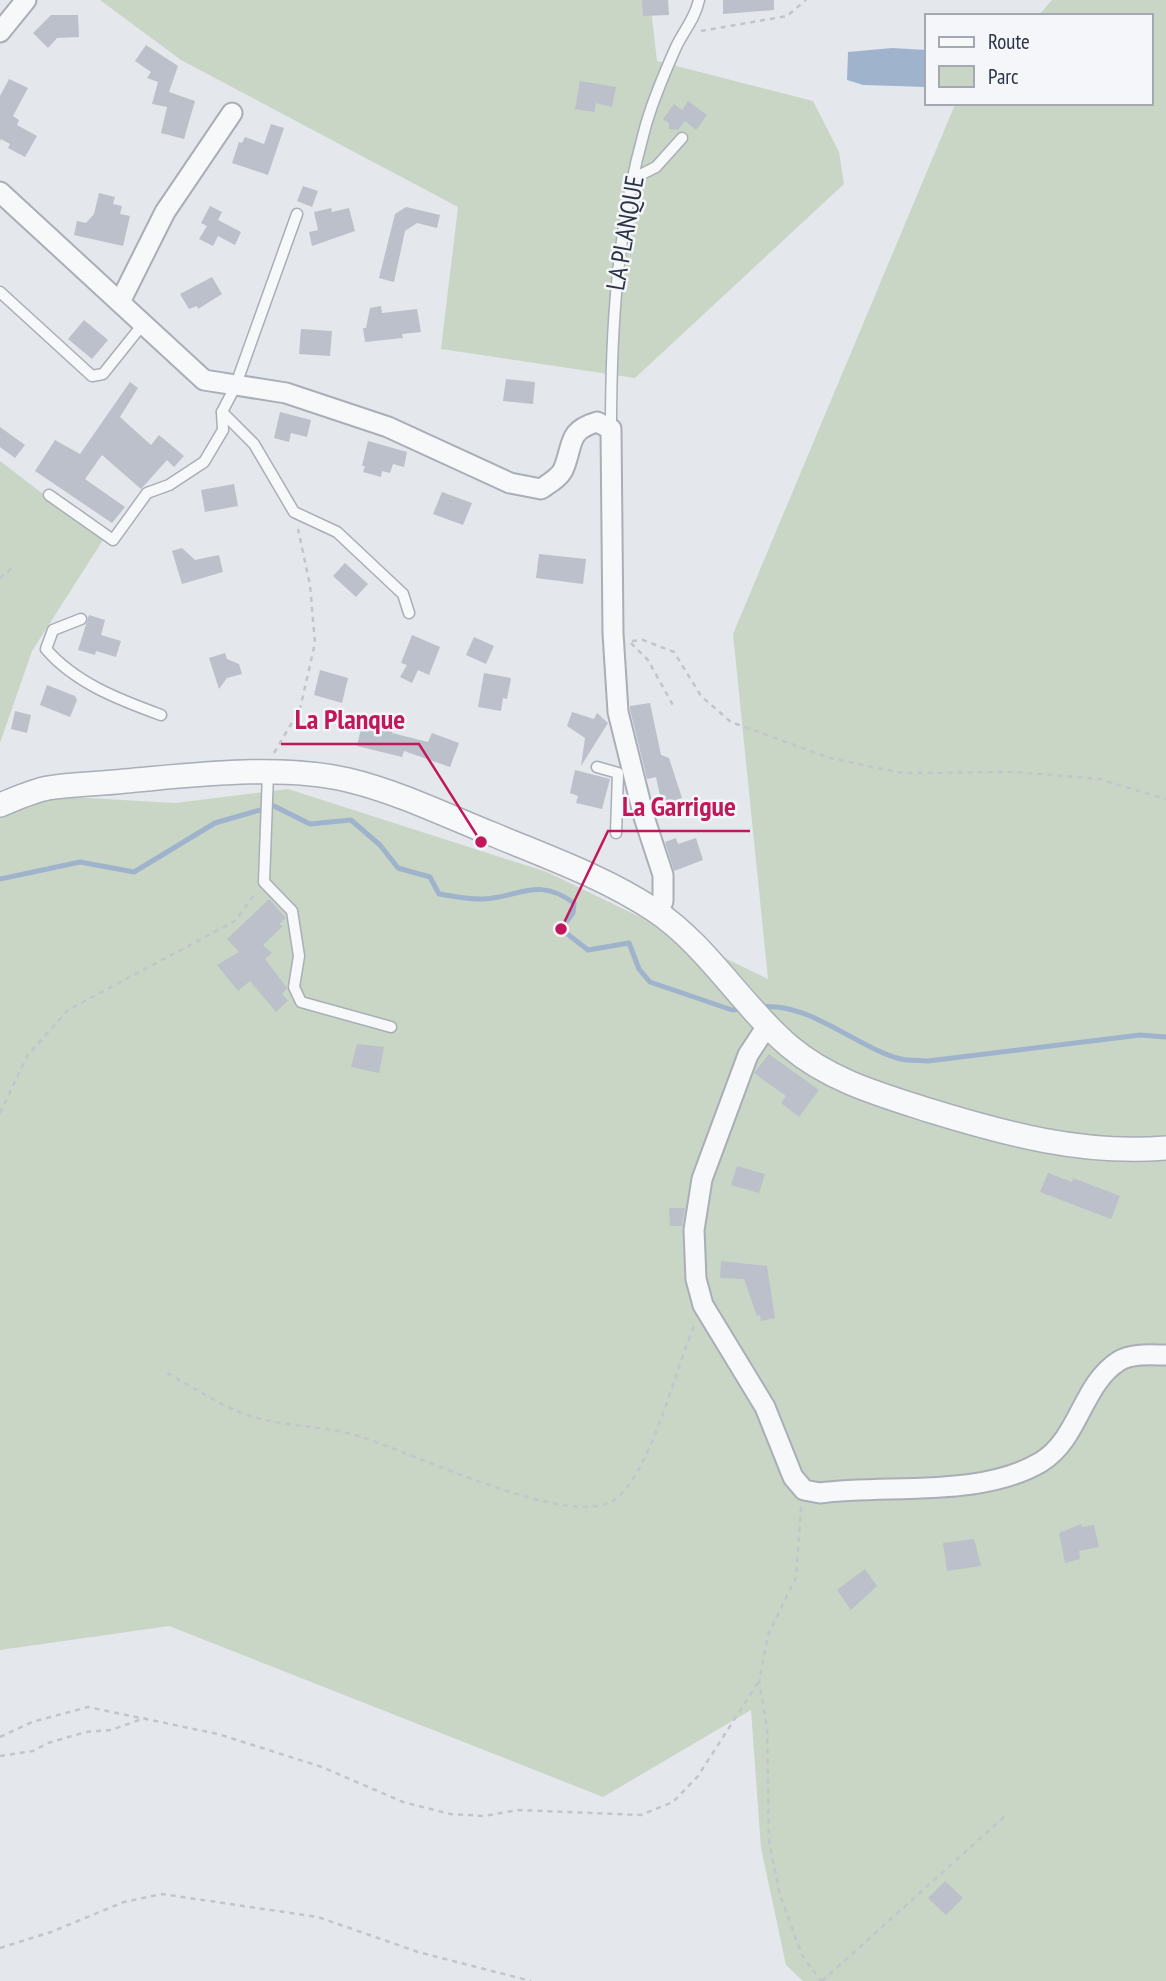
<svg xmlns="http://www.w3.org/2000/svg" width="1166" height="1981" font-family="'PT Sans Narrow',sans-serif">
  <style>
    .green { fill: #c9d6c5 }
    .water { fill: #9fb4cc }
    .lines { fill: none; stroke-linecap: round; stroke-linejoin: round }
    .stream { stroke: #9fb4cc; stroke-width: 5 }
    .building { fill: #bbc0ca }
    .service-casing { stroke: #a9aeb7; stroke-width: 13 }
    .minor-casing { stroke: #a9aeb7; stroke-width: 23 }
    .tertiary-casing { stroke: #a9aeb7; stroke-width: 26 }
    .path { stroke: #c2c5cb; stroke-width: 2.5; stroke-dasharray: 5 5; stroke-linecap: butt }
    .service { stroke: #f7f8fa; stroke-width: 10 }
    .minor { stroke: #f7f8fa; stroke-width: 19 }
    .tertiary { stroke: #f7f8fa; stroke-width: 23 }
    .labels { text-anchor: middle; stroke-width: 5; stroke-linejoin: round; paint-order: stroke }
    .street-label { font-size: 26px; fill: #2b3445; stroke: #f4f6f9 }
    .leader { fill: none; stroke: #c2185b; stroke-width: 2.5 }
    .callout-dot { fill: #c2185b; stroke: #f4f6f9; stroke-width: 2.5 }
    .callout-label { font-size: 28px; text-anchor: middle; font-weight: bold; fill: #c2185b; stroke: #f4f6f9; stroke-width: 5; stroke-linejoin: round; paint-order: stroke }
  </style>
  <rect width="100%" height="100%" fill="#e4e7ec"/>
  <g class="green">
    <polygon points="100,0 650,0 657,61 813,101 839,152 844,184 635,378 441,349 458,207 181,60"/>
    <polygon points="1052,0 1166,0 1166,1981 803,1981 786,1965 761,1848 751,1710 603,1797 169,1626 0,1650 0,793 175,803 288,789 547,872 768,979 733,634 954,107 958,103 1150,103 1150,16 1038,16"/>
    <polygon points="0,461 103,540 32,651 0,743"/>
  </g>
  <polygon class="water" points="892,48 926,50 926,87 863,85 847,80 848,52"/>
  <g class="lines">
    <g class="stream">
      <path d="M 0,879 L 80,862 L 134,872 L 215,823 L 274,806 L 310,824 L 351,820 L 380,845 L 398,868 L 430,877 L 439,894 C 453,896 470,900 484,899 C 522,896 538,877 574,903 L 573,913 L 561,929 L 588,950 L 629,943 L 639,969 L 650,982 L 732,1010 L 742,1009"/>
      <path d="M 759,1007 C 809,1001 855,1047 901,1059 C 909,1061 920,1060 928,1061 L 1140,1035 L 1166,1037"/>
    </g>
  </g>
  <g class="building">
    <polygon points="642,0 668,0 669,15 643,16"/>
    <polygon points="723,0 774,0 774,10 723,14"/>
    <polygon points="51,15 78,15 79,37 57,38 48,48 33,33"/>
    <polygon points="146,45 178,66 169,92 195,101 184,139 161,133 167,107 152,104 158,82 147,78 151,72 135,61"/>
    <polygon points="9,79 28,88 13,116 19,120 17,125 37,136 25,157 8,148 10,144 1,139 0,141 0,96"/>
    <polygon points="580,81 616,87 612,107 596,103 594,112 575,109"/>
    <polygon points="688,101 707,115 696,130 685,121 678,130 669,129 669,123 663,119 674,104 682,110"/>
    <polygon points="271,124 284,128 268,175 232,163 239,142 242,143 245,137 264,144"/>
    <polygon points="303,186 318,191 312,207 297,201"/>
    <polygon points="99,193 115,197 113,204 122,206 120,214 130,216 123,246 74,235 77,221 86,223 94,214"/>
    <polygon points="210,206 222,212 218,220 241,232 235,245 218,236 213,246 199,239 207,226 201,223"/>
    <polygon points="406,207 440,215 437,228 417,223 405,231 394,282 379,278 395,214"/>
    <polygon points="331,208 332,212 349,208 355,231 312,246 309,232 318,230 314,212"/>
    <polygon points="212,277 222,294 198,309 197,306 189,309 180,294"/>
    <polygon points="381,306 382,313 417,309 421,332 402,334 403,338 365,342 363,328 366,328 370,308"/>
    <polygon points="84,320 108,340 92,359 68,339"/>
    <polygon points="301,329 332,331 330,356 299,354"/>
    <polygon points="506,379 535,382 533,404 503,401"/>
    <polygon points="130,382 138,388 120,417 151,445 159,435 184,456 174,467 167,460 141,489 102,455 85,479 125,507 112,523 35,471 55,440 80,454"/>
    <polygon points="280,412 311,420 307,437 291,433 289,442 274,438"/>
    <polygon points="0,427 25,445 15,458 0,447"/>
    <polygon points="368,441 407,452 404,467 393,464 390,473 382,471 381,477 363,472 365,466 362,466"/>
    <polygon points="234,484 238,506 205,512 201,490"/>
    <polygon points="442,492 472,503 463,525 433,514"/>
    <polygon points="182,548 195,560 219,555 223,572 182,584 172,551"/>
    <polygon points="539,554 586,559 583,584 536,578"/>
    <polygon points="345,563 368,584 356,597 333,576"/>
    <polygon points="89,615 105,620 101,635 121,641 116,657 96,651 95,655 78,650"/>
    <polygon points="412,635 440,647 429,675 418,670 412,683 400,677 407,665 401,663"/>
    <polygon points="474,637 494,646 486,664 466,655"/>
    <polygon points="225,653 227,659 239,664 242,674 227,678 219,689 209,658"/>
    <polygon points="320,670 348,678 342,703 314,695"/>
    <polygon points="484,673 511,678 507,699 503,698 501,711 478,707"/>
    <polygon points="47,685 75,696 77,700 70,717 40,705"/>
    <polygon points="650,703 661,755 669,758 682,798 662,805 656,777 647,779 630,710 630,706"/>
    <polygon points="15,711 31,715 27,733 11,729"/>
    <polygon points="572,712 594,719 597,713 608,723 581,766 585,738 567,726"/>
    <polygon points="363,719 388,724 387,728 393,729 392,733 428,742 432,733 459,743 450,767 404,751 402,757 357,746"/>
    <polygon points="575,770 610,779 602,809 576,803 578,796 570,793"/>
    <polygon points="676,838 678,844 696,838 703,860 674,871 665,842"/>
    <polygon points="269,899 286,918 279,924 283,926 263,945 272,953 265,959 287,988 282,994 288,1001 276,1012 250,981 238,991 217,965 239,952 227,939"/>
    <polygon points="357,1044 384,1047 379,1073 351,1067"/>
    <polygon points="769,1054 819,1090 799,1117 781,1103 786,1096 754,1073"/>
    <polygon points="737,1166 765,1174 759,1193 731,1185"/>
    <polygon points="1048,1173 1072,1182 1073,1178 1120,1196 1111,1219 1040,1192"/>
    <polygon points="669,1208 685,1208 682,1226 670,1226"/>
    <polygon points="721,1261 767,1266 775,1318 761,1321 760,1315 757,1316 744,1279 720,1278"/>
    <polygon points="1081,1524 1082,1527 1094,1525 1099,1547 1079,1551 1080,1559 1065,1563 1059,1533"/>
    <polygon points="974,1539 981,1566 947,1571 943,1543"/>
    <polygon points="865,1569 877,1586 851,1610 837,1590"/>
    <polygon points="945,1881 963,1898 946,1915 928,1898"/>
  </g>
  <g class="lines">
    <defs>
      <g id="service">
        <polyline points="634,178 656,167 682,138"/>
        <polyline points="0,292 92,376 103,374 143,324"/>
        <polyline points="222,412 254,444 294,512 337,532 403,594 409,613"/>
        <path d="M 611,428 C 611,328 617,229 644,132 C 651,104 664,74 676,47 C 684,30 695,19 699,0"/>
        <polyline points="49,495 113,540 147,493 169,485 204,462 223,430 222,412 235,387 297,214"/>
        <path d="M 81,619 L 53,630 L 46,649 C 75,683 120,700 161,715"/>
        <polyline points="597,767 618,773 616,833"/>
        <polyline points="268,773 264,882 292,911 299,956 294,987 301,1002 391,1027"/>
      </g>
      <g id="minor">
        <polyline points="0,32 26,0"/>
        <path d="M 0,192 L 204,380 L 286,393 L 388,427 L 510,483 L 541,489 C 548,484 559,478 563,470 C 574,445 566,431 597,422 L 611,429 L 613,633 L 618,712 L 644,817 L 663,875 L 663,901 L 658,912"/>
        <polyline points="120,302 165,212 232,113"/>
        <path d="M 767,1026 L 748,1055 L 702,1179 L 694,1230 L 696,1279 L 703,1305 L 765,1407 L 793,1477 L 804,1490 L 820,1493 C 889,1484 980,1498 1041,1462 C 1079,1439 1082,1384 1119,1361 C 1132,1353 1151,1355 1166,1355"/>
      </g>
      <path id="tertiary" d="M 0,805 C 15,799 32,791 48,788 C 73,784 100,784 125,781 C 194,775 280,764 348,780 C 398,792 445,815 492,834 C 547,857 604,877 654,910 C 707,945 741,1005 789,1046 C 829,1080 878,1094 928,1110 C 1006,1134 1083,1155 1166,1148"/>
    </defs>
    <use href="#service" class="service-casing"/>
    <use href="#minor" class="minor-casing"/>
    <use href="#tertiary" class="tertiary-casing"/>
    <g class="path">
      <polyline points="701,31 787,16 806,0"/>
      <polyline points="0,578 13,567"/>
      <polyline points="632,641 643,640 674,652 701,696 731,722 830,758 902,773 1015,772 1099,779 1166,799"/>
      <polyline points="631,643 648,660 675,709"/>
      <polyline points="274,753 300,709 315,643 310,585 298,529"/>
      <polyline points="0,1113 27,1056 68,1010 235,921 256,892"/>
      <path d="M 167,1373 C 191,1386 216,1403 242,1413 C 280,1428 323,1424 361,1437 C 412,1452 570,1530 614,1500 C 651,1474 675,1369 695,1324"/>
      <polyline points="801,1507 796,1577 768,1635 759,1681 767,1727 769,1841 780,1895 802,1955 821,1981"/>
      <polyline points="0,1737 32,1722 88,1707 218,1734 322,1767 403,1802 450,1814 484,1816 518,1810 641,1815 673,1802 698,1776 759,1681"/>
      <polyline points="0,1756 33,1751 48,1743 86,1732 111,1730 145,1718"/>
      <polyline points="0,1948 51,1932 124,1902 162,1894 318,1917 418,1952 531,1981"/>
      <polyline points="822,1981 1004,1817"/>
    </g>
    <use href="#service" class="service"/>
    <use href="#minor" class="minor"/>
    <use href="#tertiary" class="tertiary"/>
  </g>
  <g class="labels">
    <g class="street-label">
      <text transform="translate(625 233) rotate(-80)" y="9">LA PLANQUE</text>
    </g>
  </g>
  <path class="leader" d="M481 842L419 744H281M561 929L608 831H750"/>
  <g class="callout-dot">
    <circle cx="481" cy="842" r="7"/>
    <circle cx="561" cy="929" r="7"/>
  </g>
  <g class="callout-label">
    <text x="350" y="729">La Planque</text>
    <text x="679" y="816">La Garrigue</text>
  </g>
  <rect x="925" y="14" width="228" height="91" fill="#f4f6f9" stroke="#a4a8b1" stroke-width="2"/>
  <rect x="939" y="37" width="35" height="10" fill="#f7f8fa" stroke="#a4a8b1" stroke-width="2"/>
  <text x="988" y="49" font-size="21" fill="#2b3445">Route</text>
  <rect x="939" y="66" width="35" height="21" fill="#c9d6c5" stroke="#a4a8b1" stroke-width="2"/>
  <text x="988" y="84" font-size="21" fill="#2b3445">Parc</text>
</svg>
